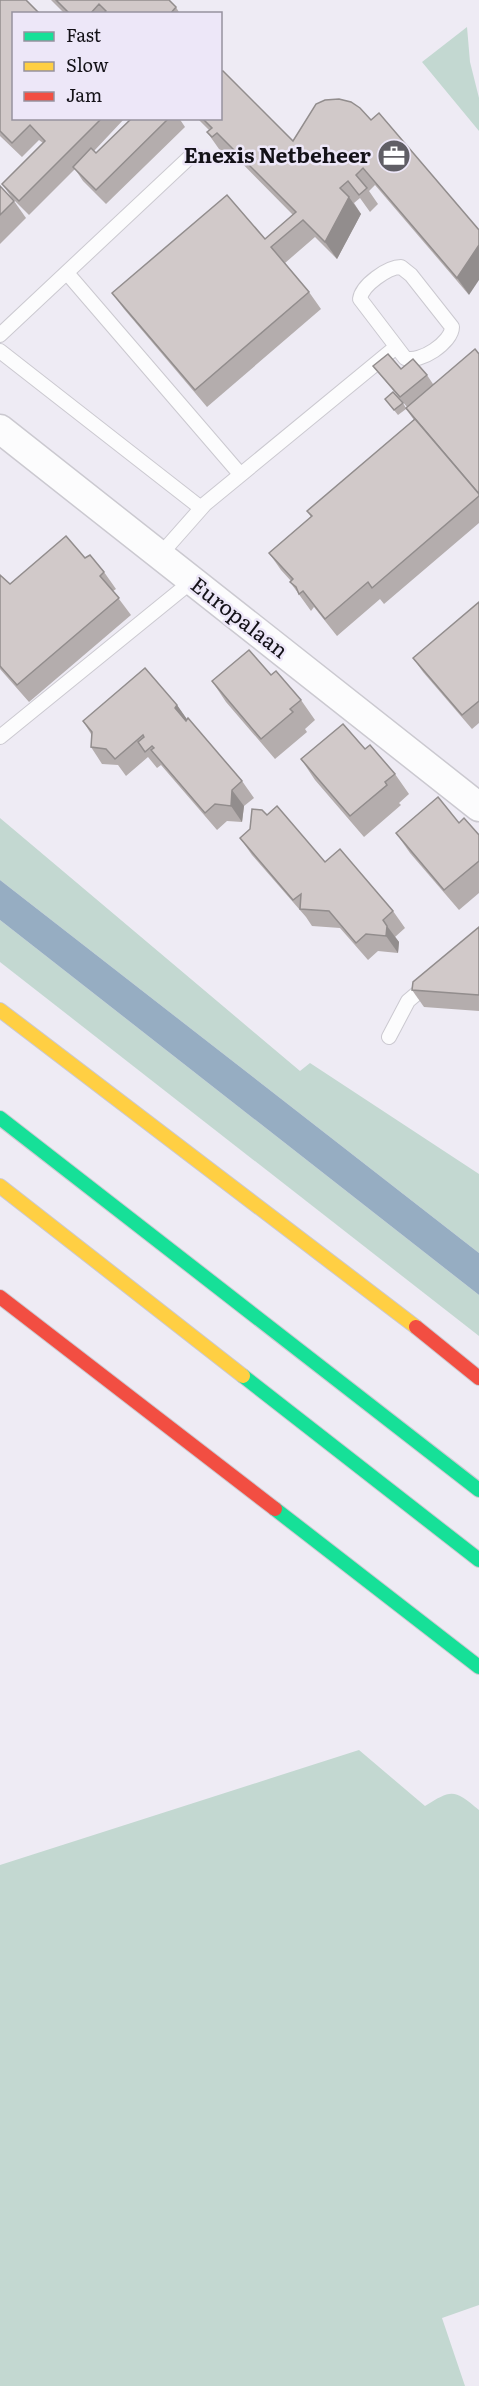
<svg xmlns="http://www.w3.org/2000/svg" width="479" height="2386" font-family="Literata,serif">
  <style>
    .green { fill: #c3d8d1 }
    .water { fill: #96adc2 }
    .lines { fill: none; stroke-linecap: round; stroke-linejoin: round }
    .lane-casing { stroke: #cbc9d0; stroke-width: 16 }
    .street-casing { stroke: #cbc9d0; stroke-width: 31 }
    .fast-casing { stroke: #cbc9d0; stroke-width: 16 }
    .slow-casing { stroke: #cbc9d0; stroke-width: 16 }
    .jam-casing { stroke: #cbc9d0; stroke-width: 16 }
    .lane { stroke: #fcfcfd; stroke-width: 14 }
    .street { stroke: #fcfcfd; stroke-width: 28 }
    .fast { stroke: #16e098; stroke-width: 14 }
    .slow { stroke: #ffcf43; stroke-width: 14 }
    .jam { stroke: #f24e42; stroke-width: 14 }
    .wall { fill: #b4adad }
    .shaded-wall { fill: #928d8d }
    .building { fill: #d1c9c9; stroke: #928d8d; stroke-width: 1.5 }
    .labels { text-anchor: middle; stroke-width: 5; stroke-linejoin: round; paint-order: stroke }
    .poi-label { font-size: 21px; font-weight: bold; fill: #141218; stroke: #ede7f8; text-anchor: end }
    .street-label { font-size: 21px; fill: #141218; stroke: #ede7f8 }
  </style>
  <rect width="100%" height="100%" fill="#eeebf4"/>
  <g class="green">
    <polygon points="467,27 470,62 479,98 479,131 422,62"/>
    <polygon points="0,818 300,1071 310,1063 479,1174 479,1253 0,880"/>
    <polygon points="0,920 479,1295 479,1336 0,962"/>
    <path d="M 359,1750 L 425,1806 C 452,1789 454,1789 479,1810 L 479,2305 L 442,2318 L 465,2386 L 0,2386 L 0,1865 Z"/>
  </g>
  <polygon class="water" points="0,880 479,1253 479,1295 0,920"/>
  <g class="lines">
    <defs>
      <g id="lane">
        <path d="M 401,267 L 411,275 L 452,327 C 452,342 420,364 405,358 L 360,299 C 362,285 388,267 401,267 Z"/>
        <polyline points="67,273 240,474"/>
        <polyline points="0,335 193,154"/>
        <polyline points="0,351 201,508"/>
        <polyline points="160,555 205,504 396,347"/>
        <polyline points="0,737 192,581"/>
        <polyline points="389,1037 408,1001 428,984"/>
      </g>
      <polyline id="street" points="0,429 479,807"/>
      <g id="fast">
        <polyline points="0,1118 479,1490"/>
        <polyline points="243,1376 479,1560"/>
        <polyline points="275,1509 479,1667"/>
      </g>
      <g id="slow">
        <polyline points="0,1010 416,1327"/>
        <polyline points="0,1186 243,1376"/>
      </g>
      <g id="jam">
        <polyline points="0,1297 275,1509"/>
        <polyline points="416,1327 479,1378"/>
      </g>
    </defs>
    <use href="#lane" class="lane-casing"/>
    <use href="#street" class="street-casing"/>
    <use href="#fast" class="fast-casing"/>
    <use href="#slow" class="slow-casing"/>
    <use href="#jam" class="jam-casing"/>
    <use href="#lane" class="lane"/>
    <use href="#street" class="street"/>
    <use href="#fast" class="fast"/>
    <use href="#slow" class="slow"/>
    <use href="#jam" class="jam"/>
  </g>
  <g class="wall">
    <polygon points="0,0 14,118 125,118 94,151 96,153 132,118 179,118 185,127 106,204 83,181 75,169 29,215 12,198 2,184 43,143 39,140 22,157 0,136"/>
    <polygon points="51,0 169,0 176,7 180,14 65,14"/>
    <polygon points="339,99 469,295 375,185 369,191 378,204 370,212 360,198 354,203 361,214 337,259 315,237 285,263 309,292 321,309 207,407 124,309 112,293 265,239 293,215 229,150 224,154 219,149 207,132 209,130 197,118 220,118 293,141"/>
    <polygon points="0,186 14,201 26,218 0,244"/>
    <polygon points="479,354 479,523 384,604 380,599 337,636 314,607 311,611 290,582 291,581 281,570 269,553 311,517 307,511 414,420 406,409 398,415 389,404 385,399 403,403 406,408 407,407 381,376 373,366 401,369 427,375 433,384"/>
    <polygon points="85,558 104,572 116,589 113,591 131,615 29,702 0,669 0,575 10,584"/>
    <polygon points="479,602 479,723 472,729 423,672 413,658"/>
    <polygon points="271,675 301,700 315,720 305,729 307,732 275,759 226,702 212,681"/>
    <polygon points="177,705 187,720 242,781 254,798 244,806 242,822 227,821 217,830 161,765 157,768 148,757 126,776 118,765 102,764 91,747 91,734 83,721"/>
    <polygon points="365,749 395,774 409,794 399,803 401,805 364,837 315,780 301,759"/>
    <polygon points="267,815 325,862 393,911 405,928 395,937 399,942 398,953 378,951 368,960 340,928 312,926 306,917 252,855 240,838"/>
    <polygon points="396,833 479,835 479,893 459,910 410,853"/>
    <polygon points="479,927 479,1011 424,1007 412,990"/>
  </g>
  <g class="shaded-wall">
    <polygon points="349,197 361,214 337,259 325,242"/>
    <polygon points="479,245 479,280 469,295 457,278"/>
    <polygon points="177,705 189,722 187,724 175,708"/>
    <polygon points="232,790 244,806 242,822 231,806"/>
    <polygon points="387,926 399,942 398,953 386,936"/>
  </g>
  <g class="building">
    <polygon points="0,0 26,0 40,14 14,14 14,118 102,118 19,201 2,184 45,141 30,125 12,143 0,131"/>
    <polygon points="56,0 169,0 176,7 170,14 103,14 106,11 99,4 90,14 70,14"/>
    <polygon points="220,71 223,71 293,141 316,104 325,100 339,99 351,102 360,108 371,120 379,113 479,230 479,245 457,278 363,168 356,175 367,188 359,195 348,181 340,188 349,197 325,242 303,220 271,247 309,292 195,390 112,293 227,195 265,239 296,212 217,133 212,137 207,132 212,128 202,118 220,118"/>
    <polygon points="132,118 169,118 96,190 73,167 91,148 96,153"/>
    <polygon points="0,186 14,201 0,215"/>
    <polygon points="475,349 479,354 479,494 406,408"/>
    <polygon points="388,354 401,369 413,359 427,375 400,397 373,366"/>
    <polygon points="393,392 403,403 394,410 385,399"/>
    <polygon points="415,419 479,494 479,496 372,588 368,582 325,619 303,591 299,594 296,587 290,582 293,579 269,553 312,516 307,511"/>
    <polygon points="66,536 85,558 90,555 104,572 100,576 119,598 17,685 0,666 0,575 10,584"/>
    <polygon points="479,602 479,701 462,715 413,658"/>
    <polygon points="249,650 271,675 276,671 301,700 290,709 293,712 261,739 212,681"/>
    <polygon points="145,668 177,705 175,708 186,721 188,718 242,781 232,790 231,806 215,804 205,813 151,750 154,748 152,746 145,752 138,742 144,737 143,735 115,759 106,749 91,747 92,732 83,721"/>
    <polygon points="343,724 365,749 370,745 395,774 385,782 387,785 350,816 301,759"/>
    <polygon points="438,797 459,823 464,818 479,835 479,861 444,890 396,833"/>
    <polygon points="277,806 325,862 340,849 393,911 383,920 387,926 386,936 366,934 356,943 329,911 300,909 301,894 293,900 240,838 250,829 252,809 262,810 267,815"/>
    <polygon points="479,927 479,995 412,990 413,982"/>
  </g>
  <defs>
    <symbol id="office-disc" viewBox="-11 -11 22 22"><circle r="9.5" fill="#605e65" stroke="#ede7f8"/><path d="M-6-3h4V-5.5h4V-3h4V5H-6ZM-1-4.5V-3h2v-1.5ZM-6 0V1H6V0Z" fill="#fff"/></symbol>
  </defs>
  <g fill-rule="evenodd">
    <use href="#office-disc" x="375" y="137" width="38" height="38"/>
  </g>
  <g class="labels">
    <g class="poi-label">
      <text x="371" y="163">Enexis Netbeheer</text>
    </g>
    <g class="street-label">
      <text transform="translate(239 618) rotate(38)" y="7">Europalaan</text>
    </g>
  </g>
  <rect x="12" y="12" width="210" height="108" fill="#ede7f8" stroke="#96929e" stroke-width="1.5"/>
  <rect x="24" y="32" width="30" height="9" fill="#16e098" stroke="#96929e" stroke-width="1.5"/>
  <text x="66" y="42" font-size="18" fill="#141218">Fast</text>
  <rect x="24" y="62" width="30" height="9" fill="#ffcf43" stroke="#96929e" stroke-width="1.5"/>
  <text x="66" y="72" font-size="18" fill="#141218">Slow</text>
  <rect x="24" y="92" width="30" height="9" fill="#f24e42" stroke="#96929e" stroke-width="1.5"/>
  <text x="66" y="102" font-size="18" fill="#141218">Jam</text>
</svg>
